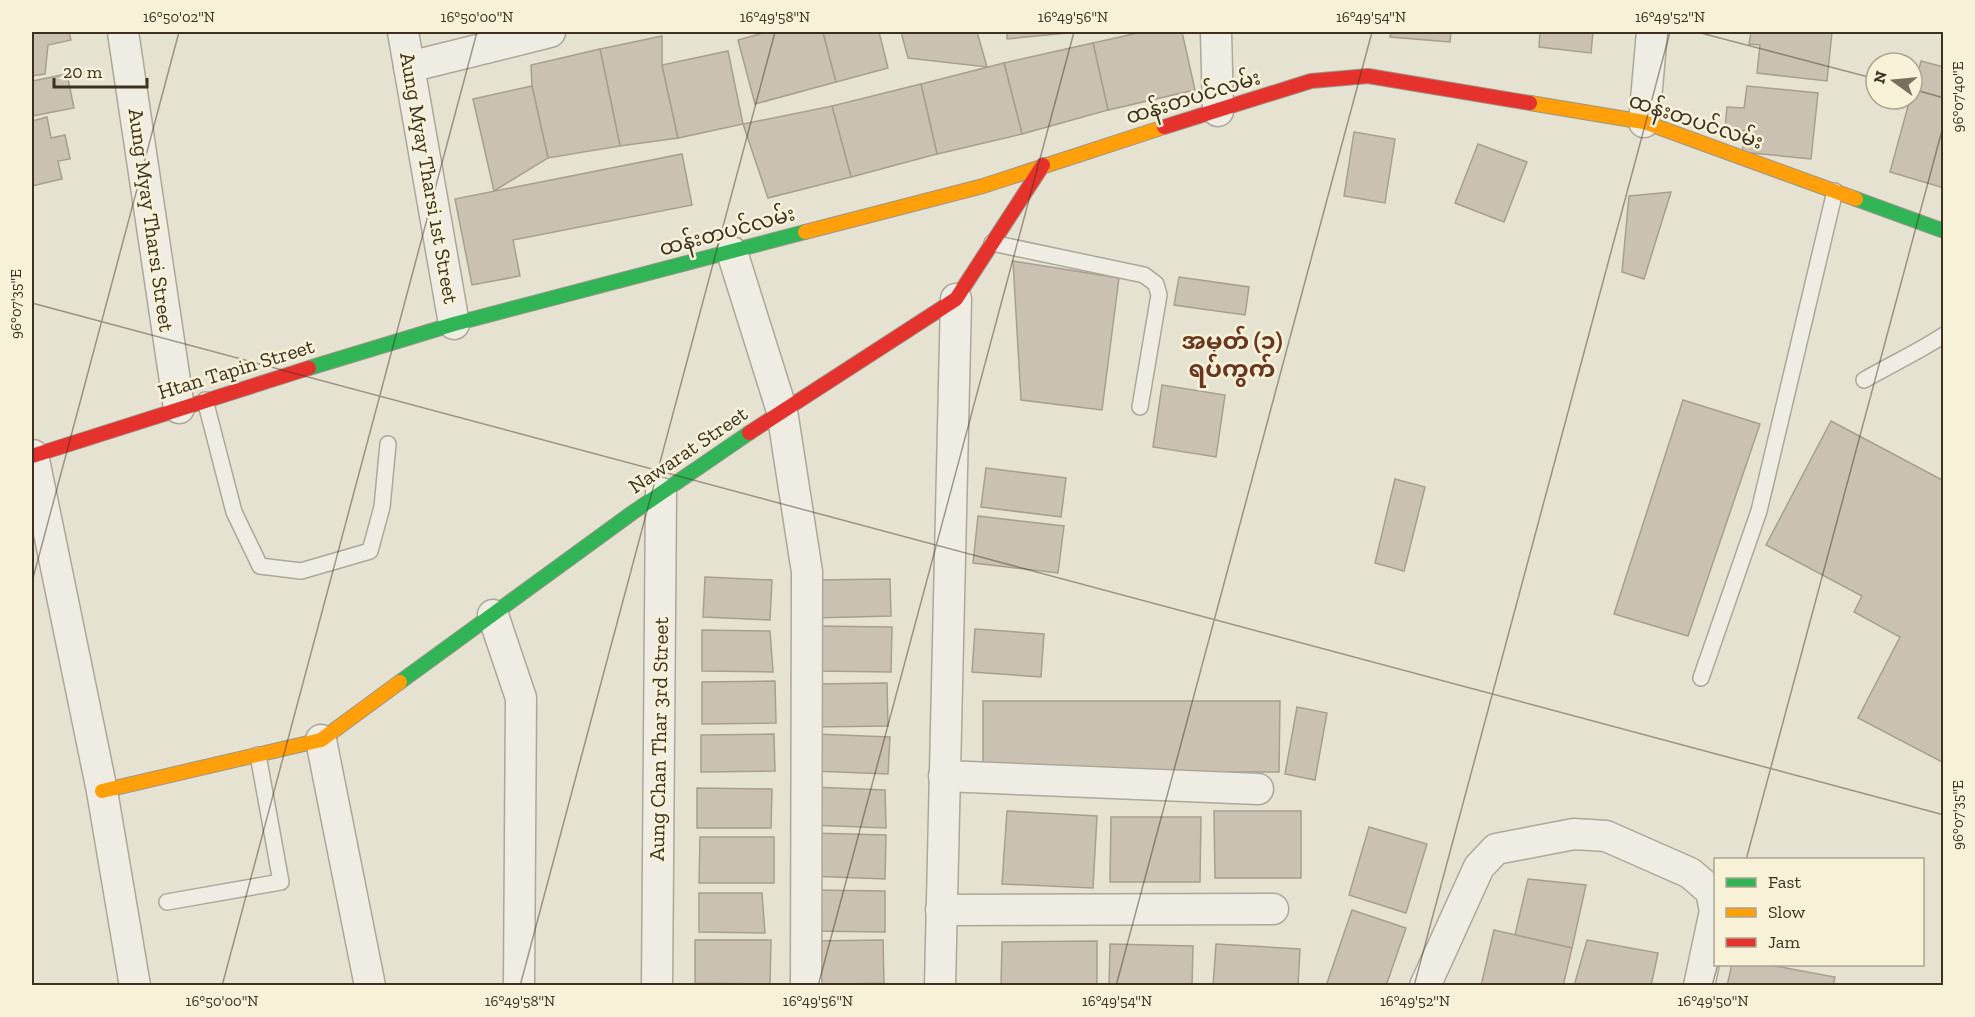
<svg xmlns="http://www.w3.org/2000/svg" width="1975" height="1017" font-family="'Zilla Slab','Noto Sans Myanmar',serif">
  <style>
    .building { fill: #cac1b2; stroke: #a79e90; stroke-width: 1.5 }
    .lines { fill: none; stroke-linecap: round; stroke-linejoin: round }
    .lane-casing { stroke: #aca799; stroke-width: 18 }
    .street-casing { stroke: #aca799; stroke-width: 33 }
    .fast-casing { stroke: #9c9689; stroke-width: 16 }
    .slow-casing { stroke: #9c9689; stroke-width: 16 }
    .jam-casing { stroke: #9c9689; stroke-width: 16 }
    .lane { stroke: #eeece3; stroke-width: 15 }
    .street { stroke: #eeece3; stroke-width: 30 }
    .fast { stroke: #30b455; stroke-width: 14 }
    .slow { stroke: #ff9f0a; stroke-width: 14 }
    .jam { stroke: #e5322d; stroke-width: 14 }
    .ticks { fill: none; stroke: #3c3120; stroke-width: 1.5; stroke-opacity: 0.45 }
    .labels { text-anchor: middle; stroke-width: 5; stroke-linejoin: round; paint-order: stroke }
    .street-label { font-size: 21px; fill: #3c3120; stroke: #f7f1d8 }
    .quarter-label { font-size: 24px; font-weight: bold; fill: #6a361f; stroke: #f7f1d8 }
    .neatline { fill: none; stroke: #3c3120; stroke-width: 2 }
    .ticks-label { font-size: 15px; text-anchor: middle; fill: #3c3120 }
  </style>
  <rect width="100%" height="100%" fill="#e6e2d1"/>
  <g class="building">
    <polygon points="32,32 69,32 71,40 48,45 45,74 32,76"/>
    <polygon points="767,32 823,32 836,82 755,104 738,40"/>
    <polygon points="823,32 879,32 888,68 836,82"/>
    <polygon points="901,32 977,32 987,67 908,58"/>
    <polygon points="1007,32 1078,32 1007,39"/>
    <polygon points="1142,32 1182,32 1195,90 1108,110 1093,43"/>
    <polygon points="1391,32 1451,32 1450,42 1390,37"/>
    <polygon points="1540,32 1593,32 1591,53 1539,47"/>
    <polygon points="1751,32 1832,32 1827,81 1757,73 1760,45 1749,44"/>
    <polygon points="662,36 662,65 678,138 620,146 600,49"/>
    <polygon points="1093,43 1108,110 1022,134 1004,63"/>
    <polygon points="600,49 620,146 548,158 532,86 531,65"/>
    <polygon points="728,51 743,124 678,138 662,65"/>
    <polygon points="1921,61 1944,67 1944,188 1890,172 1910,99 1912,99"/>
    <polygon points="1004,63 1022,134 937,154 921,84"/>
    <polygon points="67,74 74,108 32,116 32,81"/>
    <polygon points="921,84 937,154 851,177 832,106"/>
    <polygon points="532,86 548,158 494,191 473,99"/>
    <polygon points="1747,86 1818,93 1811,159 1742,152 1745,131 1725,129 1727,107 1744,108"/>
    <polygon points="832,106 851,177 768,198 743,124"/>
    <polygon points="47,117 51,138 65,135 70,159 58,161 62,179 32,186 32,121"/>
    <polygon points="1354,132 1395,139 1385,203 1344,196"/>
    <polygon points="1478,144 1527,162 1504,222 1455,203"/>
    <polygon points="682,154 692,205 513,240 520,276 472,285 455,199"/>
    <polygon points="1671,192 1644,279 1622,272 1629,196"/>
    <polygon points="1013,261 1119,278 1102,410 1021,400"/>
    <polygon points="1179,277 1249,287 1245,315 1174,305"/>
    <polygon points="1162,385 1225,395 1216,457 1153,447"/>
    <polygon points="1683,400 1760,424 1688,636 1614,614"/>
    <polygon points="1831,421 1944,481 1944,763 1858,718 1900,637 1854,612 1862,596 1766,545"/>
    <polygon points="986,468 1066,478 1061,517 981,507"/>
    <polygon points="1395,479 1425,487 1404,571 1375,563"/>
    <polygon points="978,516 1064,526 1058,573 973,563"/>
    <polygon points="705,577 772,580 770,620 703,617"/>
    <polygon points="890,579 891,616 814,618 813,580"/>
    <polygon points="816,626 892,627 891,672 815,671"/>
    <polygon points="975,629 1044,634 1041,677 972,672"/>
    <polygon points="702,630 770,631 773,672 702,671"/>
    <polygon points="775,681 776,723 702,724 702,682"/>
    <polygon points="887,683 888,726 812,727 811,684"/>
    <polygon points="983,701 1280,701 1279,772 983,772"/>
    <polygon points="1297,707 1327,713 1315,780 1285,774"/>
    <polygon points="774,734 775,771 701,772 701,735"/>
    <polygon points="815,734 890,737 888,774 813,771"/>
    <polygon points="813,787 885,790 886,828 810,825"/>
    <polygon points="697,788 772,789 771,828 697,828"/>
    <polygon points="1007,811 1097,816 1093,888 1002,884"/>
    <polygon points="1214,811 1301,811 1301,878 1215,878"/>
    <polygon points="1111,817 1201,817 1200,882 1110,882"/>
    <polygon points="1369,827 1427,844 1406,913 1349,895"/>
    <polygon points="810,833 886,835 885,879 808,876"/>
    <polygon points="700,837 774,837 774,883 699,883"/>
    <polygon points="1528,879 1586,885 1572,948 1515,935"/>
    <polygon points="810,890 885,891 885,932 810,931"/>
    <polygon points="699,893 762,893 765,933 699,932"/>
    <polygon points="1352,910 1406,928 1386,986 1326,986"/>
    <polygon points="1494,930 1572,948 1563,986 1481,986"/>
    <polygon points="695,940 771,940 770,984 695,983"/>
    <polygon points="883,940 884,983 810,985 809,941"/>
    <polygon points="1587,940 1658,953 1651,986 1574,986"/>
    <polygon points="1097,941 1097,986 1001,986 1002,942"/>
    <polygon points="1110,944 1193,946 1192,986 1109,986"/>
    <polygon points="1216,944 1300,949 1298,986 1213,986"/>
    <polygon points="1732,964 1764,964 1835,977 1833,986 1727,986"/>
  </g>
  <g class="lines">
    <defs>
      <g id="lane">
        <polyline points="992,243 1144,275 1156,284 1159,295 1140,407"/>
        <path d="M 1864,380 C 1890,365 1918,352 1944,335"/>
        <polyline points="205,400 234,512 260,566 301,571 370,551 382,507 388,444"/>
        <polyline points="1701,678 1759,511 1835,191"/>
        <polyline points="167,902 281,882 258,755"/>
      </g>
      <g id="street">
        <polyline points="123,32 179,408"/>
        <polyline points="403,32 454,324"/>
        <polyline points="1216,32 1218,111"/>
        <polyline points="409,67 550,32"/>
        <polyline points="1644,122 1652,32"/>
        <polyline points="732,252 782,411 807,572 806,986"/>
        <polyline points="33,455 102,791 135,986"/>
        <polyline points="493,615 521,698 519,986"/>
        <polyline points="321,740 370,986"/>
        <polyline points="944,776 1258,789"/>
        <polyline points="941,910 1273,909"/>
        <polyline points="657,986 661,493"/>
        <polyline points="940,986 956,299"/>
        <polyline points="1425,986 1479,867 1496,849 1574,834 1606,836 1690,873 1711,891 1715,911 1699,986"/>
      </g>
      <g id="fast">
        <polyline points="1856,199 1944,231"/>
        <polyline points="309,368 454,324 805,232"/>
        <polyline points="400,682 632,513 749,433"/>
      </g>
      <g id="slow">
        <polyline points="1530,103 1644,122 1856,199"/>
        <polyline points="805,232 983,186 1164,127"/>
        <polyline points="102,791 321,740 400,682"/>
      </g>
      <g id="jam">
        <polyline points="1164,127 1311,81 1368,76 1530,103"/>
        <polyline points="749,433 956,299 1043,165"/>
        <polyline points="32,456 309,368"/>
      </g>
    </defs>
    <use href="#lane" class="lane-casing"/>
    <use href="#street" class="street-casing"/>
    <use href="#fast" class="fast-casing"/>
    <use href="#slow" class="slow-casing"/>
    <use href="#jam" class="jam-casing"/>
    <use href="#lane" class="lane"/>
    <use href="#street" class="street"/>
    <use href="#fast" class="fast"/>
    <use href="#slow" class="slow"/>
    <use href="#jam" class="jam"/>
  </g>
  <path class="ticks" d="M 1697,32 L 1876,79M 1912,89 L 1944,98M 32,303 L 1944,815M 32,582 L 179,32M 1746,860 L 1944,123M 222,986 L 477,32M 520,986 L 775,32M 818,986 L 1074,32M 1116,986 L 1372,32M 1414,986 L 1670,32M 1712,986 L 1718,964"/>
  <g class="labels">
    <g class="street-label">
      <text transform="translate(1193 97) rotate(-17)" y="7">ထန်းတပင်လမ်း</text>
      <text transform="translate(1696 121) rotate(18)" y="7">ထန်းတပင်လမ်း</text>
      <text transform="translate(429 178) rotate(80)" y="7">Aung Myay Tharsi 1st Street</text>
      <text transform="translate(151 220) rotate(82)" y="7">Aung Myay Tharsi Street</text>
      <text transform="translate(727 231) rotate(-15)" y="7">ထန်းတပင်လမ်း</text>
      <text transform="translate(236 369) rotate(-17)" y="7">Htan Tapin Street</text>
      <text transform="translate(688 450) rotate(-34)" y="7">Nawarat Street</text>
      <text transform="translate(659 739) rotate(-89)" y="7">Aung Chan Thar 3rd Street</text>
    </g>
    <g class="quarter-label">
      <text x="1232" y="349">အမှတ် (၁)<tspan x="1232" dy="28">ရပ်ကွက်</tspan></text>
    </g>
  </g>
  <rect width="1975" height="1017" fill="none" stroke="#f7f1d8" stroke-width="66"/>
  <rect x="1714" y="858" width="210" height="108" fill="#f7f1d8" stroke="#aca48e" stroke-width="1.5"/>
  <rect x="1726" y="878" width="30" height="9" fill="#30b455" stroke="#aca48e" stroke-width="1.5"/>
  <text x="1768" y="888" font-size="18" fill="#3c3120">Fast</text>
  <rect x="1726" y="908" width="30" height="9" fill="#ff9f0a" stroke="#aca48e" stroke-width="1.5"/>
  <text x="1768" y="918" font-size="18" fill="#3c3120">Slow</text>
  <rect x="1726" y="938" width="30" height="9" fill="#e5322d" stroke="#aca48e" stroke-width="1.5"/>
  <text x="1768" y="948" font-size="18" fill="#3c3120">Jam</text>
  <g transform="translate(1894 81) rotate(285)"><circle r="28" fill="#f7f1d8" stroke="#aca48e" stroke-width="1.5"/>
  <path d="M0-4.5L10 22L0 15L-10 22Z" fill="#786f5e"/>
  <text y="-9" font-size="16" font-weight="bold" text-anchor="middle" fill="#3c3120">N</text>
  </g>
  <path d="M54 78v9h93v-9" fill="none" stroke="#3c3120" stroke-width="3"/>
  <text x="63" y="78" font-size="18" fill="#3c3120" stroke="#f7f1d8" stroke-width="4.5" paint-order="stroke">20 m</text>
  <rect x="33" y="33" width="1909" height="951" class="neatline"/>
  <g class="ticks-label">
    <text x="179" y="22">16°50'02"N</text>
    <text x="477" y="22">16°50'00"N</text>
    <text x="775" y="22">16°49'58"N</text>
    <text x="1073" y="22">16°49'56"N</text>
    <text x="1371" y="22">16°49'54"N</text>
    <text x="1670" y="22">16°49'52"N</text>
    <text transform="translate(1958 97) rotate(-90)" y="5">96°07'40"E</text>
    <text transform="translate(16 304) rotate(-90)" y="5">96°07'35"E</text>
    <text transform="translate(1958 815) rotate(-90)" y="5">96°07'35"E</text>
    <text x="222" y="1006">16°50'00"N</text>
    <text x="520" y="1006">16°49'58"N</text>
    <text x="818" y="1006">16°49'56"N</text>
    <text x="1117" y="1006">16°49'54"N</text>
    <text x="1415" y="1006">16°49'52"N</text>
    <text x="1713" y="1006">16°49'50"N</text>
  </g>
</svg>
